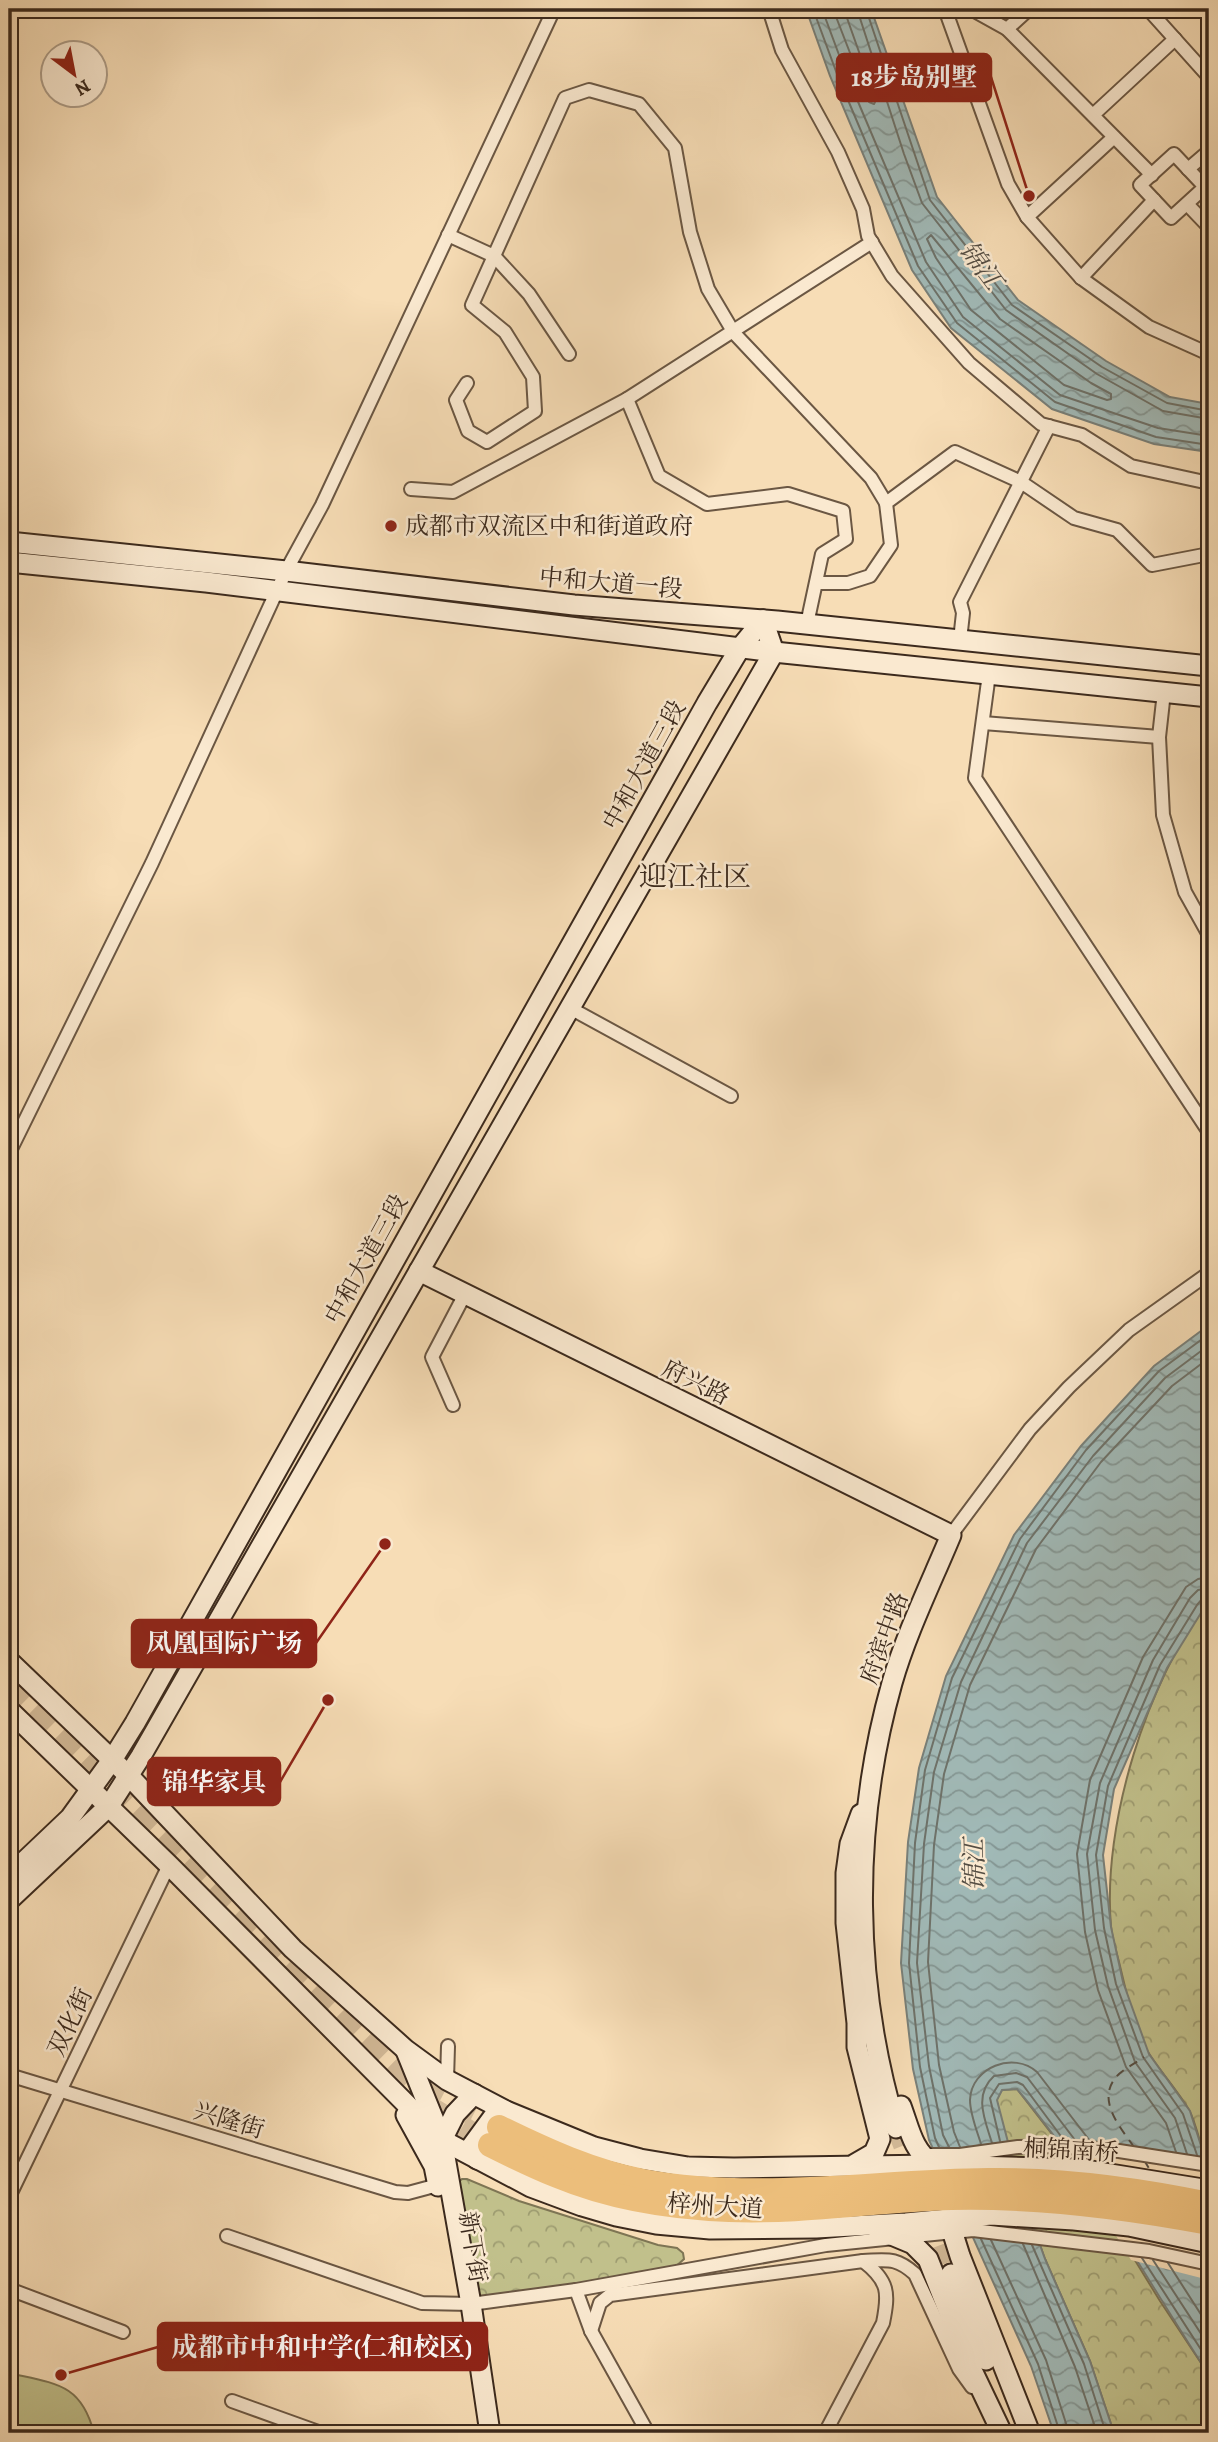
<svg xmlns="http://www.w3.org/2000/svg" width="1218" height="2442" font-family="Alegreya,'Noto Serif SC',serif">
  <style>
    .park { fill: url(#park-crowns); stroke: #7e7554; stroke-width: 2 }
    .garden { fill: #c1c08b; stroke: #7e7554; stroke-width: 2 }
    .water { fill: url(#water-waves); stroke: #79807a; stroke-width: 2 }
    .pier { fill: #f7ddb6 }
    .lines { fill: none; stroke-linecap: round; stroke-linejoin: round }
    .shore { stroke: #6e726a; stroke-width: 2 }
    .ferry { stroke: #554e44; stroke-width: 2; stroke-dasharray: 9 7; stroke-linecap: butt }
    .secondary-tunnel { stroke: #d2b997; stroke-width: 19; stroke-dasharray: 19 10; stroke-linecap: butt }
    .highway-tunnel { stroke: #d2b997; stroke-width: 24; stroke-dasharray: 24 12; stroke-linecap: butt }
    .street-casing { stroke: #6b5743; stroke-width: 16 }
    .secondary-casing { stroke: #3c2a1d; stroke-width: 23 }
    .highway-casing { stroke: #3c2a1d; stroke-width: 28 }
    .street { stroke: #fae9d0; stroke-width: 12 }
    .secondary { stroke: #fae9d0; stroke-width: 19 }
    .highway { stroke: #ecbe7b; stroke-width: 24 }
    .poi-dot { fill: #8f2418; stroke: #fae9d0; stroke-width: 2.5 }
    .labels { text-anchor: middle; stroke-width: 5; stroke-linejoin: round; paint-order: stroke }
    .poi-label { font-size: 24px; fill: #3c2a1d; stroke: #fae9d0; text-anchor: start }
    .street-label { font-size: 24px; fill: #3c2a1d; stroke: #fae9d0 }
    .water-label { font-size: 26px; font-style: italic; fill: #554e44; stroke: #fae9d0 }
    .quarter-label { font-size: 28px; fill: #3c2a1d; stroke: #fae9d0 }
    .leader { fill: none; stroke: #8f2418; stroke-width: 2.5 }
    .callout-dot { fill: #8f2418; stroke: #fae9d0; stroke-width: 2.5 }
    .callout { fill: #8f2418; stroke: #8f2418; stroke-width: 2.5 }
    .callout-label { font-size: 26px; text-anchor: middle; font-weight: bold; fill: #fff }
  </style>
  <defs>
    <pattern id="park-crowns" width="20" height="18" patternUnits="userSpaceOnUse" patternTransform="scale(1.75)"><rect width="20" height="18" fill="#c1c08b"/><path d="M2 6a3 3 0 1 1 6 0M12 15a3 3 0 1 1 6 0" fill="none" stroke="#9e9c71"/></pattern>
    <pattern id="water-waves" width="16" height="10" patternUnits="userSpaceOnUse" patternTransform="scale(1.75)"><rect width="16" height="10" fill="#a1bab8"/><path d="M0 5q4-4 8 0t8 0" fill="none" stroke="#849795"/></pattern>
  </defs>
  <rect width="100%" height="100%" fill="#f7ddb6"/>
  <filter id="stains"><feTurbulence type="fractalNoise" baseFrequency=".00286" numOctaves="4"/><feColorMatrix values="0 0 0 0 .2 0 0 0 0 .09 0 0 0 0 .02 0 0 0 .5 -.17"/></filter>
  <radialGradient id="worn" r=".72"><stop offset=".6" stop-color="#630" stop-opacity="0"/><stop offset="1" stop-color="#630" stop-opacity=".3"/></radialGradient>
  <g class="park">
    <path d="M 1209,1600 L 1209,2156 L 1204,2155 C 1199,2140 1196,2123 1189,2110 C 1174,2084 1150,2062 1139,2034 C 1130,2011 1125,1986 1119,1962 C 1116,1950 1112,1938 1111,1926 C 1102,1824 1147,1681 1209,1600 Z"/>
    <polygon points="1017,2089 1079,2169 1160,2301 1209,2375 1209,2433 1114,2433 1090,2361 1045,2259 1021,2192 996,2100 1002,2090"/>
    <polygon points="462,2179 467,2179 519,2201 658,2245 677,2248 683,2253 684,2259 674,2268 476,2300 457,2183"/>
  </g>
  <path class="garden" d="M 18,2375 C 60,2384 82,2387 94,2433 L 9,2433 L 9,2376 Z"/>
  <g class="water">
    <polygon points="806,9 871,9 937,197 1018,300 1106,361 1170,397 1209,404 1209,452 1154,444 1052,409 951,328 912,270 830,76"/>
    <path d="M 1209,1325 L 1209,1600 L 1167,1668 L 1114,1789 L 1103,1855 L 1111,1927 L 1123,1982 L 1149,2054 L 1190,2111 L 1204,2155 L 1209,2162 L 1209,2375 C 1146,2279 1091,2177 1017,2089 L 1002,2090 L 997,2100 L 1021,2192 L 1045,2259 L 1090,2361 L 1114,2433 L 1054,2433 L 1031,2366 L 929,2140 L 913,2069 L 901,1963 L 908,1842 L 919,1768 L 946,1676 L 1014,1535 L 1081,1446 L 1154,1366 Z"/>
  </g>
  <polygon class="pier" points="1052,2142 1209,2164 1209,2280 1131,2260 1076,2171"/>
  <g class="lines">
    <g class="shore">
      <polyline points="813,9 837,74 918,266 957,323 1055,402 1156,437 1209,445"/>
      <polyline points="822,9 845,71 926,262 963,317 1060,395 1158,428 1209,436"/>
      <polyline points="833,9 869,102 874,104 876,100 847,18 846,9"/>
      <polyline points="857,9 904,154 922,203 1006,310 1097,374 1163,411 1209,419"/>
      <polyline points="866,9 930,200 1012,305 1102,367 1167,403 1209,411"/>
      <polygon points="931,235 1000,319 1091,383 1111,394 1111,399 1107,400 1064,385 971,310 936,258 927,239"/>
      <polyline points="1000,2141 990,2098 999,2084 1017,2082 1023,2085 1063,2139"/>
      <path d="M 992,2143 C 985,2120 973,2095 994,2076 L 1016,2073 L 1027,2077 L 1075,2140"/>
      <path d="M 981,2144 C 977,2131 970,2114 970,2100 C 971,2067 1014,2051 1037,2072 L 1090,2141"/>
      <polyline points="939,2147 935,2138 920,2067 909,1963 915,1843 925,1770 952,1678 1020,1539 1086,1450 1159,1371 1209,1334"/>
      <polyline points="949,2147 943,2135 929,2066 917,1963 924,1844 934,1772 961,1682 1027,1543 1093,1456 1165,1378 1209,1345"/>
      <polyline points="960,2147 954,2132 939,2065 928,1962 934,1845 944,1774 970,1685 1036,1549 1101,1462 1172,1386 1209,1358"/>
      <polyline points="1176,2152 1166,2123 1126,2067 1098,1990 1085,1932 1077,1854 1090,1780 1143,1657 1186,1587 1198,1579 1209,1577"/>
      <polyline points="1187,2154 1175,2118 1135,2062 1108,1986 1095,1930 1087,1854 1100,1783 1153,1660 1190,1598 1198,1590 1209,1588"/>
      <polyline points="1197,2155 1183,2114 1143,2057 1116,1984 1104,1928 1096,1855 1108,1786 1160,1665 1197,1605 1203,1598 1209,1597"/>
      <polyline points="981,2239 1038,2364 1060,2433"/>
      <polyline points="991,2240 1046,2360 1069,2433"/>
      <polyline points="1023,2244 1075,2367 1097,2433"/>
      <polyline points="1032,2245 1084,2364 1106,2433"/>
      <polyline points="1142,2258 1209,2362"/>
      <polyline points="1153,2260 1209,2346"/>
      <polyline points="1168,2263 1209,2327"/>
    </g>
    <g class="ferry">
      <path d="M 1134,2147 C 1121,2128 1096,2101 1116,2077 C 1123,2069 1136,2063 1144,2057"/>
      <polyline points="1144,2160 1150,2170"/>
    </g>
    <g class="secondary-tunnel">
      <polyline points="896,2128 916,2180"/>
      <polyline points="930,2218 951,2274"/>
    </g>
    <g class="highway-tunnel">
      <polyline points="9,1683 422,2087 499,2127"/>
      <polyline points="431,2109 490,2145"/>
    </g>
    <defs>
      <g id="street">
        <polyline points="769,9 782,50 838,152 863,209 868,236 892,276 969,363 1041,424 1082,435 1131,466 1209,483"/>
        <polyline points="945,9 1008,184 1027,217 1081,278 1149,327 1209,354"/>
        <polyline points="971,9 1007,29 1029,9"/>
        <polyline points="1148,9 1209,77"/>
        <polyline points="1007,29 1152,175"/>
        <polyline points="1093,115 1175,39"/>
        <polygon points="1174,154 1205,187 1171,218 1140,185"/>
        <polyline points="1188,169 1209,151"/>
        <polyline points="1187,204 1209,227"/>
        <polyline points="1027,217 1114,137"/>
        <polyline points="448,235 494,256 529,294 569,354"/>
        <polyline points="1081,278 1154,200"/>
        <polyline points="467,383 456,400 468,431 487,442 535,411 533,377 505,332 472,305 565,98 589,90 639,104 675,148 690,232 708,289 734,333 871,478 886,503"/>
        <polyline points="627,399 659,476 707,504 788,494 843,511 846,539 822,554 807,624"/>
        <polyline points="411,489 453,492 627,399 872,242"/>
        <polyline points="817,583 848,583 870,576 891,545 886,503 955,452 1021,482 1074,518 1117,530 1152,565 1209,554"/>
        <polyline points="960,640 963,613 960,602 1049,426"/>
        <polyline points="989,674 975,778 1209,1132"/>
        <polyline points="1164,692 1159,737 1163,815 1185,892 1209,935"/>
        <polyline points="983,723 1159,737"/>
        <polyline points="570,1008 731,1096"/>
        <polyline points="9,1153 152,863 286,571 322,505 554,9"/>
        <polyline points="453,1405 432,1357 465,1294"/>
        <polyline points="951,1535 1030,1429 1069,1387 1129,1330 1209,1273"/>
        <polyline points="9,2075 395,2192 408,2193 438,2185"/>
        <polyline points="447,2080 448,2046"/>
        <polyline points="921,2155 960,2155 1018,2147 1055,2146 1119,2151 1209,2165"/>
        <polyline points="9,2197 169,1865"/>
        <polyline points="227,2236 422,2303 471,2304 576,2290 826,2245 973,2230 1149,2251 1209,2264"/>
        <polyline points="9,2289 123,2332"/>
        <polyline points="576,2290 591,2331 648,2433"/>
        <path d="M 591,2331 L 600,2303 L 610,2295 L 863,2261 C 888,2260 896,2257 915,2274 L 959,2369 L 972,2387"/>
        <polyline points="232,2401 321,2433"/>
        <path d="M 825,2433 L 883,2323 C 889,2293 889,2281 863,2261"/>
      </g>
      <g id="secondary">
        <polyline points="9,542 286,571 574,605 777,621 1209,666"/>
        <polyline points="9,562 206,582 774,652 1209,697"/>
        <path d="M 419,1271 L 951,1535 C 931,1583 906,1634 892,1683 C 851,1828 853,1984 896,2128"/>
        <polyline points="9,1661 129,1776 293,1949 406,2050 447,2080 506,2111 594,2147 640,2159 688,2167 734,2168 933,2165 1079,2169 1209,2190"/>
        <polyline points="9,1710 169,1865 442,2140 531,2187 582,2206 616,2216 656,2224 710,2229 816,2228 906,2223 991,2215 1074,2220 1129,2226 1209,2243"/>
        <polyline points="9,1876 70,1818 112,1760 135,1723 707,703 740,648 763,620"/>
        <polyline points="9,1900 109,1806 141,1756 774,652 763,620"/>
        <polyline points="406,2051 442,2140 471,2304 490,2433"/>
        <path d="M 901,2106 C 910,2130 912,2149 933,2165"/>
        <polyline points="406,2115 434,2166 438,2186"/>
        <polyline points="440,2144 455,2114 474,2094"/>
        <polyline points="477,2159 471,2147 493,2117 506,2111"/>
        <polyline points="855,2164 874,2153 880,2139 857,2047 857,2023 846,1923 846,1873 850,1844 861,1814"/>
        <polyline points="948,2218 960,2256 1030,2433"/>
        <polyline points="877,2229 913,2244 928,2259 971,2368 1002,2433"/>
        <polyline points="951,2274 986,2360"/>
      </g>
      <g id="highway">
        <path d="M 499,2127 C 546,2150 592,2171 643,2181 C 756,2202 874,2181 988,2180 C 1062,2179 1137,2189 1209,2204"/>
        <path d="M 490,2145 C 512,2156 535,2167 557,2176 C 610,2198 672,2208 729,2210 C 803,2213 877,2200 951,2198 C 1038,2196 1124,2207 1209,2223"/>
      </g>
    </defs>
    <use href="#street" class="street-casing"/>
    <use href="#secondary" class="secondary-casing"/>
    <use href="#highway" class="highway-casing"/>
    <use href="#street" class="street"/>
    <use href="#secondary" class="secondary"/>
    <use href="#highway" class="highway"/>
  </g>
  <circle class="poi-dot" cx="391" cy="526" r="7"/>
  <g class="labels">
    <g class="poi-label">
      <text x="405" y="534">成都市双流区中和街道政府</text>
    </g>
    <g class="street-label">
      <text transform="translate(611 583) rotate(5)" y="8">中和大道一段</text>
      <text transform="translate(644 765) rotate(-61)" y="8">中和大道三段</text>
      <text transform="translate(366 1259) rotate(-61)" y="8">中和大道三段</text>
      <text transform="translate(696 1382) rotate(26)" y="8">府兴路</text>
      <text transform="translate(884 1638) rotate(-70)" y="8">府滨中路</text>
      <text transform="translate(70 2022) rotate(-65)" y="8">双化街</text>
      <text transform="translate(229 2120) rotate(17)" y="8">兴隆街</text>
      <text transform="translate(1071 2150) rotate(3)" y="8">桐锦南桥</text>
      <text transform="translate(715 2206) rotate(4)" y="8">梓州大道</text>
      <text transform="translate(473 2247) rotate(81)" y="8">新下街</text>
    </g>
    <g class="water-label">
      <text transform="translate(981 265) rotate(53)" y="9">锦江</text>
      <text transform="translate(974 1865) rotate(-91)" y="9">锦江</text>
    </g>
    <g class="quarter-label">
      <text x="695" y="886">迎江社区</text>
    </g>
  </g>
  <path class="leader" d="M1029 196L991 77M385 1544L316 1643M328 1700L280 1782M61 2375L158 2347"/>
  <g class="callout-dot">
    <circle cx="1029" cy="196" r="7"/>
    <circle cx="385" cy="1544" r="7"/>
    <circle cx="328" cy="1700" r="7"/>
    <circle cx="61" cy="2375" r="7"/>
  </g>
  <g class="callout">
    <rect x="837" y="54" width="154" height="47" rx="7"/>
    <rect x="132" y="1620" width="184" height="47" rx="7"/>
    <rect x="148" y="1758" width="132" height="47" rx="7"/>
    <rect x="158" y="2323" width="329" height="47" rx="7"/>
  </g>
  <g class="callout-label">
    <text x="914" y="86">18步岛别墅</text>
    <text x="224" y="1652">凤凰国际广场</text>
    <text x="214" y="1791">锦华家具</text>
    <text x="322" y="2356">成都市中和中学(仁和校区)</text>
  </g>
  <rect width="1218" height="2442" fill="none" stroke="#f7ddb6" stroke-width="35"/>
  <rect x="10" y="10" width="1197" height="2421" fill="none" stroke="#3c2a1d" stroke-width="3.5"/>
  <rect x="18" y="18" width="1183" height="2407" fill="none" stroke="#3c2a1d" stroke-width="2"/>
  <g transform="translate(74 74) rotate(148)"><circle r="33" fill="#fae9d0" stroke="#ae9d88" stroke-width="2"/>
  <path d="M0-5L12 26L0 18L-12 26Z" fill="#8f2418"/>
  <text y="-10" font-size="19" font-weight="bold" text-anchor="middle" fill="#3c2a1d">N</text>
  </g>
  <rect width="100%" height="100%" filter="url(#stains)"/>
  <rect width="100%" height="100%" fill="url(#worn)"/>
</svg>
